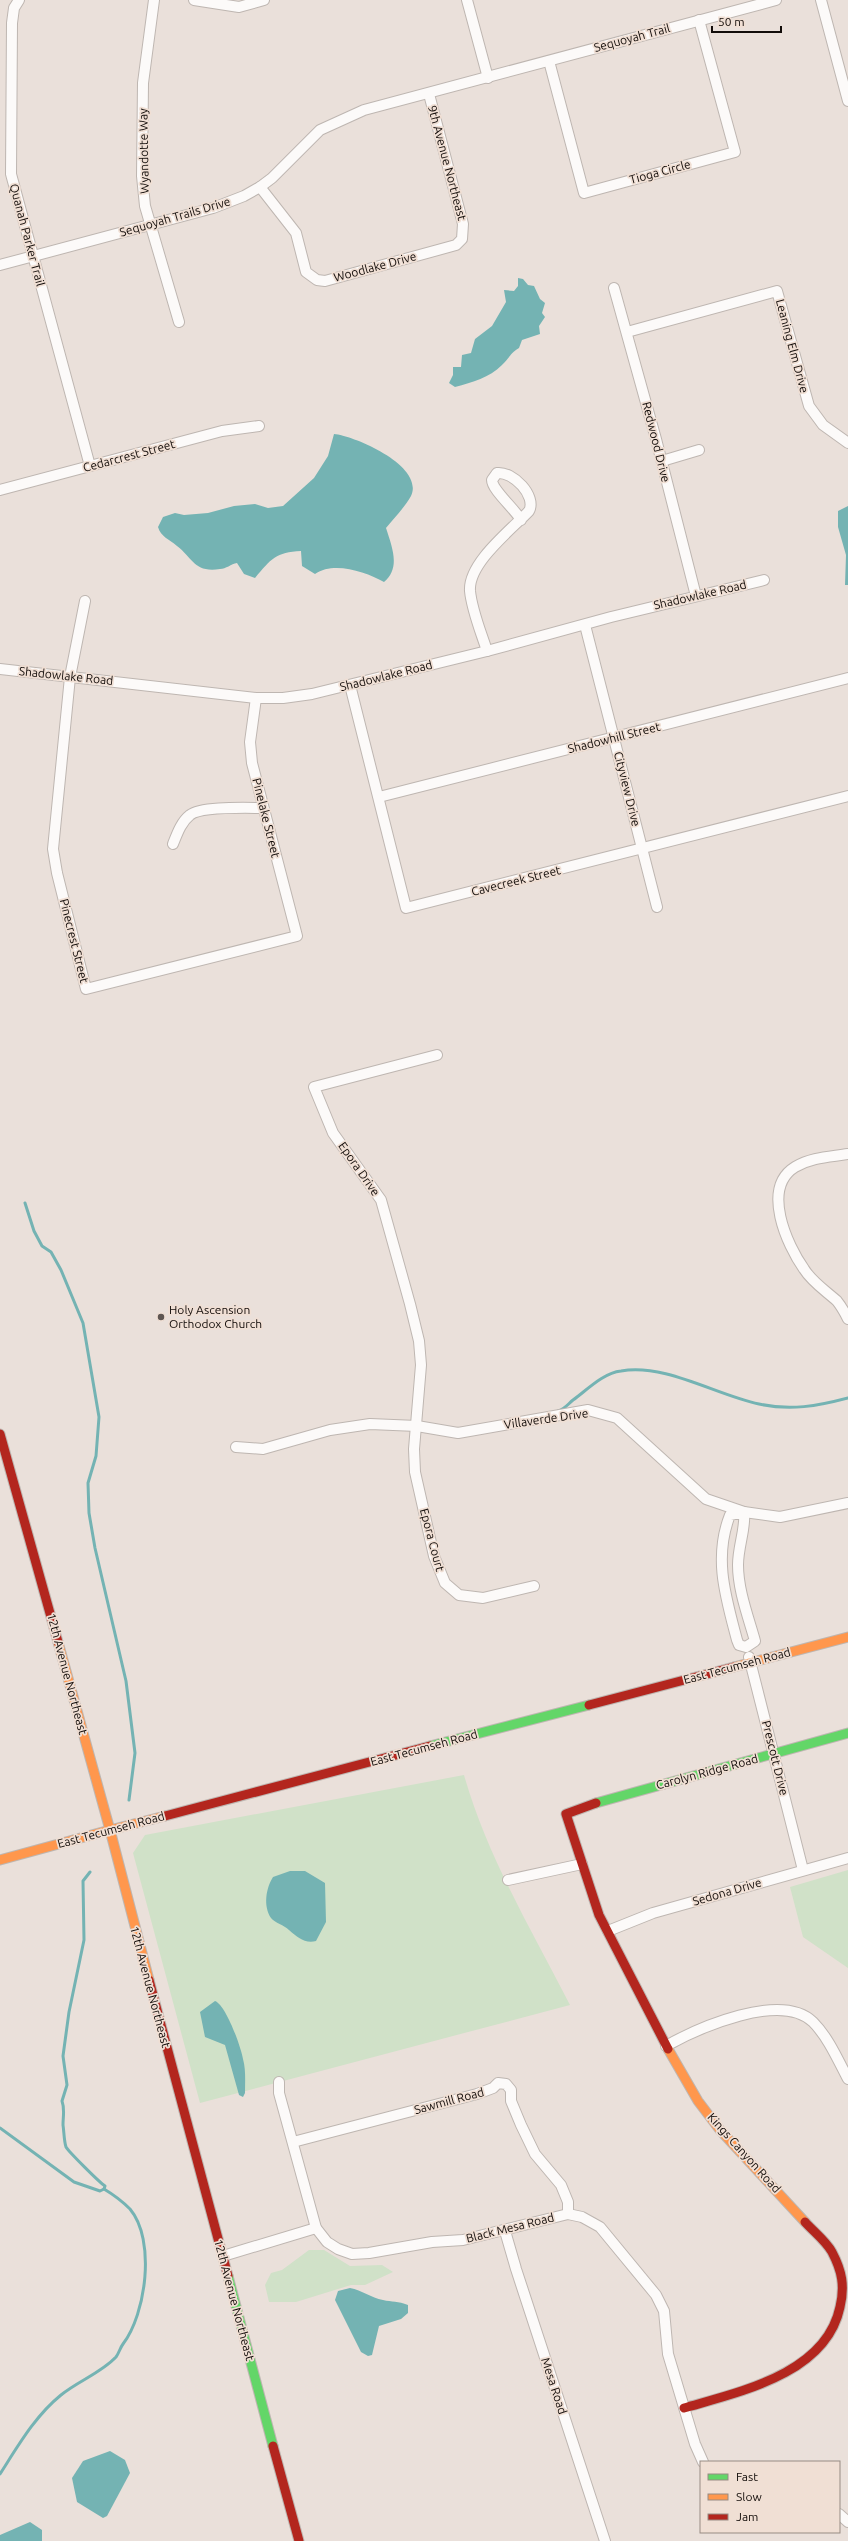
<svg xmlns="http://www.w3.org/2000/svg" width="848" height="2541" font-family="Ubuntu,sans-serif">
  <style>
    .green { fill: #d0e1c8 }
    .water { fill: #74b3b3 }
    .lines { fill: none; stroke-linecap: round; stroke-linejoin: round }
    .stream { stroke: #74b3b3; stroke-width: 3 }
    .street-casing { stroke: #beb6b1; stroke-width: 12 }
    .fast-casing { stroke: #beb6b1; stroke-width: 11 }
    .slow-casing { stroke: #beb6b1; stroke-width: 11 }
    .jam-casing { stroke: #beb6b1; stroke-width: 11 }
    .street { stroke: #fcfaf9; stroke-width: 10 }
    .fast { stroke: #63d668; stroke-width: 9 }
    .slow { stroke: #ff974d; stroke-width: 9 }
    .jam { stroke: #b3261e; stroke-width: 9 }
    .poi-dot { fill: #5e5652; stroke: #f0dfd4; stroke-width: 1.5 }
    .labels { text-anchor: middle; stroke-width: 3.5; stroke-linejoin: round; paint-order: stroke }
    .street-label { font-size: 12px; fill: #120c09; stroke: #f0dfd4 }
    .poi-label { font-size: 12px; fill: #120c09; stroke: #f0dfd4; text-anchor: start }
  </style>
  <rect width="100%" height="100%" fill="#eae0da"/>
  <g class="green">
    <path d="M 464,1775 C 487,1856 532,1931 570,2005 L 200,2103 L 133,1853 L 145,1835 Z"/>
    <polygon points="848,1870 848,1968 803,1937 790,1887"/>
    <polygon points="309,2250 324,2250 350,2266 382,2265 393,2272 365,2285 351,2285 296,2302 269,2302 265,2285 271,2273 282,2270"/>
  </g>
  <g class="water">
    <path d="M 518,278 L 523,279 L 528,285 L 534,286 L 540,299 L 545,303 L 542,313 L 545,317 L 539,326 L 540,334 L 522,340 L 519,348 C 510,353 509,359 502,365 C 489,378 473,382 455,387 L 449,383 L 453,375 L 453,367 L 461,367 L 462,355 L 471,353 L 475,339 L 492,326 L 506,302 L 504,290 L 514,291 L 518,286 Z"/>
    <path d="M 334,434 C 355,436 425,466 411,496 C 405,507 394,518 386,528 C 392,547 401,568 384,582 C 366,572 334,561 315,574 L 302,566 L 301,551 C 276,552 271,559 255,578 L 244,574 L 237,563 C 231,564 226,569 220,569 C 194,573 193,558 177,546 C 169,539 161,537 158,527 L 163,517 L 175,513 L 184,515 L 208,513 L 234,506 L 255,504 L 268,508 L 283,506 L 314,478 L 328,456 Z"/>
    <polygon points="848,506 848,585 845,585 846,555 838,527 838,511"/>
    <path d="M 290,1871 L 305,1871 L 325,1883 L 326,1922 L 316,1941 C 305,1944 297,1937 289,1930 C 284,1925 275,1923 271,1918 C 263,1906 266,1888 273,1877 Z"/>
    <path d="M 215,2001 C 226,2005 241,2047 243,2059 C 246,2070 245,2082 245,2093 L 243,2097 L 239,2095 L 225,2045 L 205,2037 L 200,2012 Z"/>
    <path d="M 350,2288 C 362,2290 371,2298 383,2300 C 392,2302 398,2301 408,2305 L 408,2313 L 401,2319 L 379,2326 L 372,2355 L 368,2356 L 361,2352 L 335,2300 L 338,2291 Z"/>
    <polygon points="110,2451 125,2460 130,2473 107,2516 103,2518 77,2502 72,2478 83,2461"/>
    <polygon points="30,2522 42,2530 42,2541 0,2541 0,2535"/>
  </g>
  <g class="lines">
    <g class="stream">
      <polyline points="25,1203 34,1231 42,1246 51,1252 61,1270 83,1323 99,1417 96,1456 88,1483 89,1513 95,1548 126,1681 135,1753 129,1800"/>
      <path d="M 558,1411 C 565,1409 568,1404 573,1400 C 587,1390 603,1373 621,1371 C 665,1363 716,1395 759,1404 C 790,1411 818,1406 848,1398"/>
      <polyline points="0,2128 74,2182 100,2191 104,2189"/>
      <path d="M 0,2474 C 18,2446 35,2416 61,2395 C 78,2381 101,2373 116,2357 C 119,2353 120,2348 123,2344 C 146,2314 156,2240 130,2209 C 122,2201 114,2195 104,2189 L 105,2186 C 99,2182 69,2152 66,2147 C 64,2141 64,2131 63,2125 C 63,2116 65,2109 62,2101 L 67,2085 L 63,2056 L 69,2012 L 84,1940 L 83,1881 L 90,1872"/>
    </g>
    <defs>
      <g id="street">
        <polyline points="19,0 14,8 12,23 11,174 90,466"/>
        <polyline points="154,0 143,83 142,176 145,206 179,322"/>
        <polyline points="194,0 239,7 264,0"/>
        <polyline points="467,0 488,78"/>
        <polyline points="821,0 848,101"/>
        <polyline points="549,61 584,193 735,152 699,20"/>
        <polyline points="260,187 296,233 306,272 317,280 325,281 456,245 462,239 463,224 429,94"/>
        <polyline points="0,265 213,208 244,196 260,187 272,178 320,130 364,110 776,0"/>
        <polyline points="614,288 656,439 696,596"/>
        <polyline points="627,332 777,291 809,406 823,425 848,443"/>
        <polyline points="662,461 699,450"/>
        <polyline points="0,490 222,431 259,426"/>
        <polyline points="85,601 70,677 53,849 57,873 86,989 297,936 252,763 250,742 256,698"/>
        <polyline points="585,625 657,907"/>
        <path d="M 487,651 C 481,632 472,611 470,591 C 468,563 511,530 529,511 C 537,496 513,471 497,473 L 492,480 C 492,490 515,509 521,520"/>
        <polyline points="0,669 256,698 283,698 312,694 487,651 611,617 764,580"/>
        <polyline points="350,685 406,908 848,796"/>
        <polyline points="379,797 848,678"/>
        <path d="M 173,844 C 177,834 181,822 190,815 C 201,806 247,808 263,808"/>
        <polyline points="437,1055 314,1087 333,1133 381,1200 410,1304 419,1341 421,1365 414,1449 415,1472 434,1556 445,1583 459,1595 483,1598 534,1586"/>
        <path d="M 848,1154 C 830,1157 812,1157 795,1167 C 761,1188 787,1245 804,1269 C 812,1282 826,1291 837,1301 C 841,1306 845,1313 848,1319"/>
        <polyline points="236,1447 263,1449 330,1430 370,1424 417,1426 458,1433 588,1410 617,1418 706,1499 744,1512 780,1517 848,1503"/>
        <path d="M 744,1512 C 746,1528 738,1546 738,1565 C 738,1590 748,1616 755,1641 L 746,1647 L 739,1645 L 737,1640 C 726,1598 713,1558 730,1515 Z"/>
        <polyline points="749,1657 803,1870"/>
        <polyline points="508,1880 582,1864"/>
        <polyline points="608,1931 653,1913 848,1858"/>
        <path d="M 666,2046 C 698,2028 781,1991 813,2022 C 828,2037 838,2060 848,2079"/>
        <polyline points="279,2082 279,2093 316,2228 327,2242 338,2249 352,2254 369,2253 432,2242 463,2240 568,2214 582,2217 600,2227 656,2295 664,2311 668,2354 695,2444 703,2462"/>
        <polyline points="293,2142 477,2094 493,2088 498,2083 506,2084 511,2090 511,2101 521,2125 535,2154 561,2185 568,2202 568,2214"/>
        <polyline points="505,2231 516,2269 605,2541"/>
        <polyline points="223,2256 316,2228"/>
        <polyline points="839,2514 848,2522"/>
      </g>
      <g id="fast">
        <polyline points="430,1746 589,1705"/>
        <polyline points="596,1803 848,1733"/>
        <polyline points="228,2276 273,2446"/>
      </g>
      <g id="slow">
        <polyline points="58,1642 110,1830 165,1816"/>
        <polyline points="734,1667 848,1637"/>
        <polyline points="0,1860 110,1830 149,1980"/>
        <polyline points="668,2049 698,2101 720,2130 805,2222"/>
      </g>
      <g id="jam">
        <polyline points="0,1434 58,1642"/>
        <polyline points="589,1705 734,1667"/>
        <polyline points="596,1803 566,1814 599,1915 668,2049"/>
        <polyline points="165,1816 430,1746"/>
        <polyline points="149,1980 228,2276"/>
        <path d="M 684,2408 C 739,2392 826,2374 840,2307 C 845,2286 842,2271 832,2252 C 826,2241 813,2231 805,2222"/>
        <polyline points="273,2446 299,2541"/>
      </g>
    </defs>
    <use href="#street" class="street-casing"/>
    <use href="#fast" class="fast-casing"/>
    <use href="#slow" class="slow-casing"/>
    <use href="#jam" class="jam-casing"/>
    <use href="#street" class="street"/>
    <use href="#fast" class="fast"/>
    <use href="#slow" class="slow"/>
    <use href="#jam" class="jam"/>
  </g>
  <circle class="poi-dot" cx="161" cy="1317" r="4"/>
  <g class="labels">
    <g class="street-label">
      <text transform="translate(632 38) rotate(-15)" y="4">Sequoyah Trail</text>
      <text transform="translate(144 151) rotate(-91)" y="4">Wyandotte Way</text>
      <text transform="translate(447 163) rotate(75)" y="4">9th Avenue Northeast</text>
      <text transform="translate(660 172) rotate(-15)" y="4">Tioga Circle</text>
      <text transform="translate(175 217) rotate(-16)" y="4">Sequoyah Trails Drive</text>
      <text transform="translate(27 235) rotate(75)" y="4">Quanah Parker Trail</text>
      <text transform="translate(375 267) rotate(-15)" y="4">Woodlake Drive</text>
      <text transform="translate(792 346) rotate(75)" y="4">Leaning Elm Drive</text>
      <text transform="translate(656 442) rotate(76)" y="4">Redwood Drive</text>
      <text transform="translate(129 456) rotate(-15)" y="4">Cedarcrest Street</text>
      <text transform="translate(700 595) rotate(-13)" y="4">Shadowlake Road</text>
      <text transform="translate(66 676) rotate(6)" y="4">Shadowlake Road</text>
      <text transform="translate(386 676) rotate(-14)" y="4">Shadowlake Road</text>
      <text transform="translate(614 738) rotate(-14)" y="4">Shadowhill Street</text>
      <text transform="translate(627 789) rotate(76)" y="4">Cityview Drive</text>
      <text transform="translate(266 818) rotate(76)" y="4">Pinelake Street</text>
      <text transform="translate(516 881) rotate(-14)" y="4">Cavecreek Street</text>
      <text transform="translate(74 941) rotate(76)" y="4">Pinecrest Street</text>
      <text transform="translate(359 1169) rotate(55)" y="4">Epora Drive</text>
      <text transform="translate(546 1419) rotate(-8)" y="4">Villaverde Drive</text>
      <text transform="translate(432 1540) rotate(75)" y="4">Epora Court</text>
      <text transform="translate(737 1666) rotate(-15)" y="4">East Tecumseh Road</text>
      <text transform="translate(67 1674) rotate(75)" y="4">12th Avenue Northeast</text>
      <text transform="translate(424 1748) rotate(-15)" y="4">East Tecumseh Road</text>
      <text transform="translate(775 1758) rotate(76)" y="4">Prescott Drive</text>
      <text transform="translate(707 1772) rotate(-15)" y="4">Carolyn Ridge Road</text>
      <text transform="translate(111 1830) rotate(-15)" y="4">East Tecumseh Road</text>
      <text transform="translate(727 1892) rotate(-16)" y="4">Sedona Drive</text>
      <text transform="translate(150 1987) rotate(75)" y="4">12th Avenue Northeast</text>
      <text transform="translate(449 2101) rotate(-15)" y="4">Sawmill Road</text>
      <text transform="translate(744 2153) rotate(48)" y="4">Kings Canyon Road</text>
      <text transform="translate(510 2228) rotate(-14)" y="4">Black Mesa Road</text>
      <text transform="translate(234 2300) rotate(75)" y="4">12th Avenue Northeast</text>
      <text transform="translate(554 2386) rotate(72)" y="4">Mesa Road</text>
    </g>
    <g class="poi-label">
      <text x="169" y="1314">Holy Ascension<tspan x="169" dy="14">Orthodox Church</tspan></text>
    </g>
  </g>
  <rect x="700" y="2461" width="140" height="72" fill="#f0dfd4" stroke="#978b83"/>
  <rect x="708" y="2474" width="20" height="6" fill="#63d668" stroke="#978b83"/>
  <text x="736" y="2481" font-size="12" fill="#120c09">Fast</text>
  <rect x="708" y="2494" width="20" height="6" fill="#ff974d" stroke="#978b83"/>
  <text x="736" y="2501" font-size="12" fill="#120c09">Slow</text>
  <rect x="708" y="2514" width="20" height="6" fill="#b3261e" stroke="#978b83"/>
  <text x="736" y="2521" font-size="12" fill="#120c09">Jam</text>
  <path d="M712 26v6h69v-6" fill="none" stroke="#120c09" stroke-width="2"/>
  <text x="718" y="26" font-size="12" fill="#120c09" stroke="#f0dfd4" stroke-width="3" paint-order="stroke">50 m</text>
</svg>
